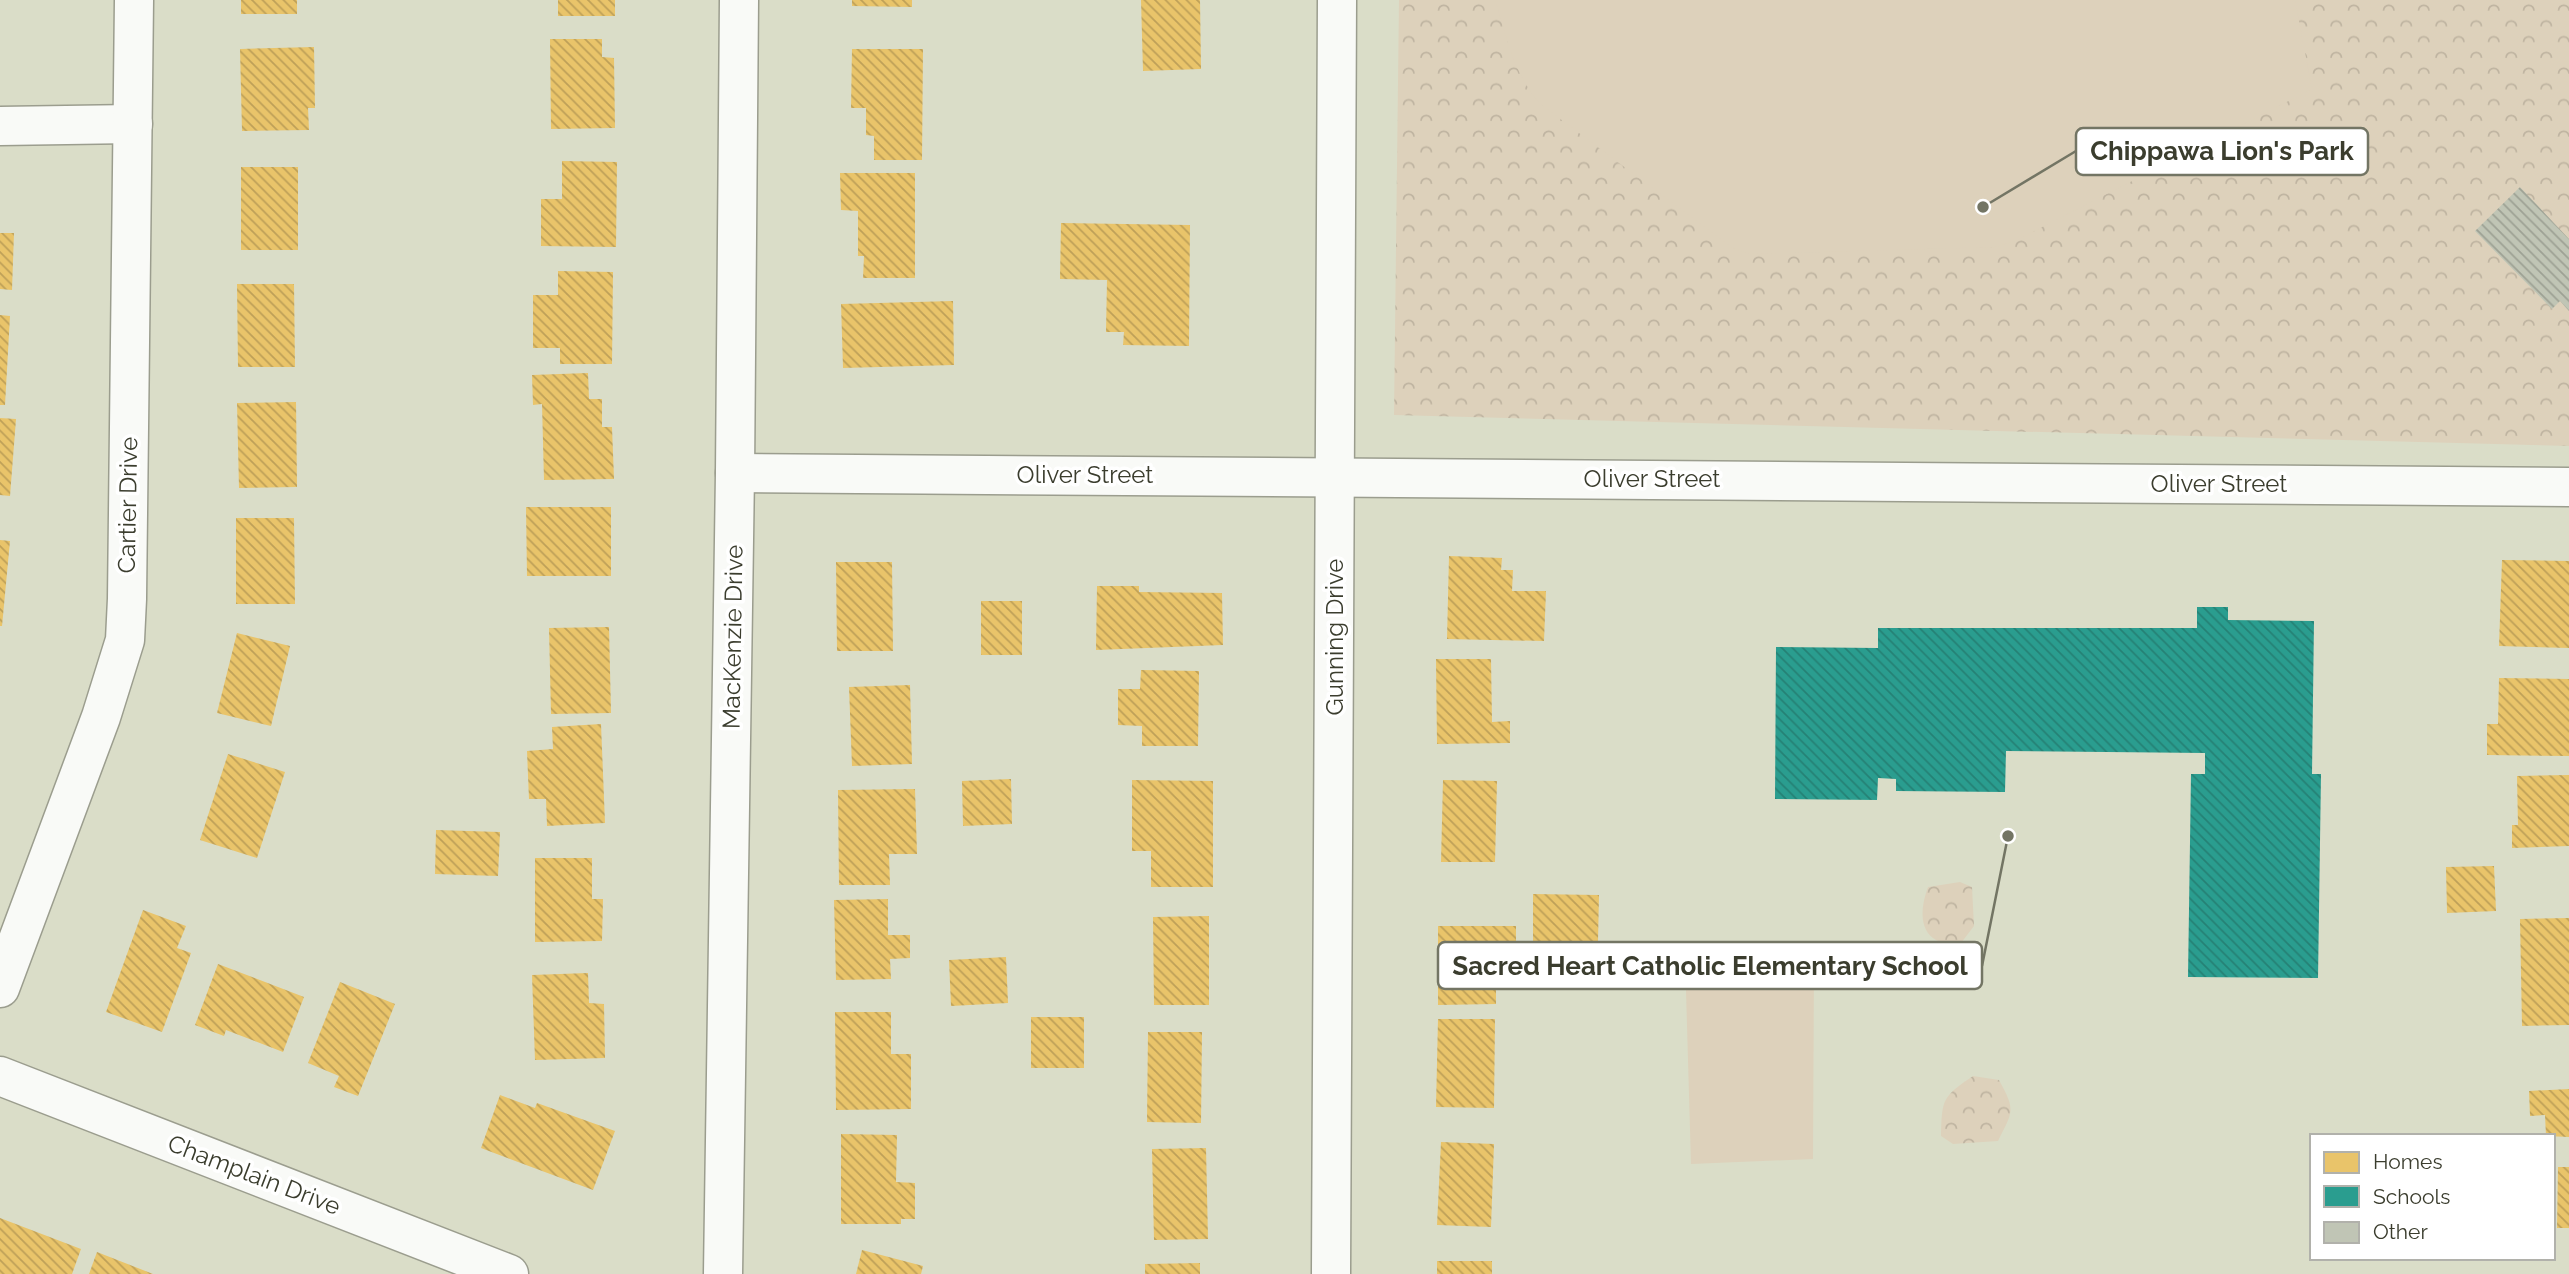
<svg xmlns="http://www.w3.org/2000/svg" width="2569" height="1274" font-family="Raleway,sans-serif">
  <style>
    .park { fill: url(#park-crowns) }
    .pitch { fill: #ddd1bb }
    .homes { fill: url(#homes-back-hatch) }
    .schools { fill: url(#schools-back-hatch) }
    .building { fill: url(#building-back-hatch) }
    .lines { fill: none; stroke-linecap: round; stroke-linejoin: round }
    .minor-casing { stroke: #9b9d8e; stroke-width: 41 }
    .minor { stroke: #f9faf7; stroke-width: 38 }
    .labels { text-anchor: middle; stroke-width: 7; stroke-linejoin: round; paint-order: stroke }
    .street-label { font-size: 24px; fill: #3b3d2e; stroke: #fff }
    .leader { fill: none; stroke: #737564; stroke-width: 2.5 }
    .callout-dot { fill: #737564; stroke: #fff; stroke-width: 2.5 }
    .callout { fill: #fff; stroke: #737564; stroke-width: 2.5 }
    .callout-label { font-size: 26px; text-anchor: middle; font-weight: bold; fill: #3b3d2e }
  </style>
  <defs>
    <pattern id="park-crowns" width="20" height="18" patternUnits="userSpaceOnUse" patternTransform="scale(1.75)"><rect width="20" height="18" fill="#ddd1bb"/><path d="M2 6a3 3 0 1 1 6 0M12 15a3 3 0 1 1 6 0" fill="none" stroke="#bfb4a1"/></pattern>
    <pattern id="homes-back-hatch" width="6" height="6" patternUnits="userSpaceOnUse" patternTransform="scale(1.75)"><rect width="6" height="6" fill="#e9c46a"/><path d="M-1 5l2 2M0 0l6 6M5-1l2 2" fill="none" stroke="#bea058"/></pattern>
    <pattern id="schools-back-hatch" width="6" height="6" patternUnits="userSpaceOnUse" patternTransform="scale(1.75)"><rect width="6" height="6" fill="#2a9d8f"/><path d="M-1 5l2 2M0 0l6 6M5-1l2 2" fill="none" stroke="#258175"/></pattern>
    <pattern id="building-back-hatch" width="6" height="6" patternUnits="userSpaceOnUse" patternTransform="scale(1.75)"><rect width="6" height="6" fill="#c0c5b5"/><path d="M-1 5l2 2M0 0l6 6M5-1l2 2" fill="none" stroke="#9da194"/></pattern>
  </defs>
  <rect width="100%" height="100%" fill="#daddc8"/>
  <g class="park">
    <polygon points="1399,0 2569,0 2569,446 1394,415"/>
    <path d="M 1960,882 L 1972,887 L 1974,926 L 1958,947 C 1951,945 1942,943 1936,940 C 1917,929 1922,903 1928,887 Z"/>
    <path d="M 1973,1076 L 1999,1080 C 2016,1111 2013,1111 1998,1141 L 1953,1144 L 1941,1136 C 1942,1099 1942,1097 1973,1076 Z"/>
  </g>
  <g class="pitch">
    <path d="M 1495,0 L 2295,0 L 2312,89 L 2015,241 L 1995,247 L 1749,254 L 1731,247 L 1543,106 C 1514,78 1507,37 1495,0 Z"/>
    <polygon points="1685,956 1814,958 1813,1159 1691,1164"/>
  </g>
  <g class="homes">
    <rect x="241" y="0" width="56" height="14"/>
    <rect x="558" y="0" width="57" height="16"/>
    <polygon points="852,0 912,0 912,7 852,6"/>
    <polygon points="1141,0 1200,0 1201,69 1143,71"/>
    <polygon points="550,39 602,39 602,57 614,58 615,128 551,129"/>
    <polygon points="314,47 315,108 308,108 309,130 242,131 240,49"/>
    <polygon points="852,49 923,49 922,160 874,160 874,136 866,135 866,108 851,108"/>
    <polygon points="562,161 617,162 616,247 541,246 541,199 562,199"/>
    <rect x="241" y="167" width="57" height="83"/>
    <polygon points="840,173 915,173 915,278 863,278 864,256 858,256 858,211 841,210"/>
    <polygon points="1061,223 1190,225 1189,346 1123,345 1124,332 1106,332 1107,280 1060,279"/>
    <polygon points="0,233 14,233 12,290 0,289"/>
    <polygon points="558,271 613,272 612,364 560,364 560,348 533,348 533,295 558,295"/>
    <polygon points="237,284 294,284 295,367 238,367"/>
    <polygon points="953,301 954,365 843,368 841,304"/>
    <polygon points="0,315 10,316 5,405 0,405"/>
    <polygon points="588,373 589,399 602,399 602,427 612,427 614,479 544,480 542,404 533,405 532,375"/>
    <polygon points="296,402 297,487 239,488 237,403"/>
    <polygon points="0,418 16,419 10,496 0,495"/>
    <polygon points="526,507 611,507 611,576 527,576"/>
    <polygon points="236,518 294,518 295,604 236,604"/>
    <polygon points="0,540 10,541 2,626 0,626"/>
    <polygon points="1449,556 1502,558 1501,570 1513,570 1512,591 1546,591 1544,641 1447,639"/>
    <polygon points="2502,560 2569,561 2569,648 2499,646"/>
    <polygon points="836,562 892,562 893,651 837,651"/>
    <polygon points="1097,586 1139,586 1139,592 1222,593 1223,645 1096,650"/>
    <rect x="981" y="601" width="41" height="54"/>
    <polygon points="609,627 611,713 551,714 549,628"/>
    <polygon points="237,633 290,646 271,726 217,713"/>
    <polygon points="1436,659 1491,659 1492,722 1510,721 1510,743 1437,744"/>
    <polygon points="1141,670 1199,671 1198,746 1142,746 1142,726 1118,725 1118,689 1140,689"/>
    <polygon points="2499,678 2569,679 2569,756 2487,755 2487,724 2498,724"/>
    <polygon points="910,685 912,764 852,766 849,687"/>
    <polygon points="601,724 605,823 547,826 546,799 529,799 527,751 553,749 552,727"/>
    <polygon points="228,754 285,772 257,858 200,840"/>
    <polygon points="2569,775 2569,846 2512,848 2512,825 2518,825 2517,776"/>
    <polygon points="1011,779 1012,824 963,826 962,781"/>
    <polygon points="1132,780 1213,781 1213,887 1151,887 1151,851 1132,851"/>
    <polygon points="1443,780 1497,781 1495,862 1441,862"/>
    <polygon points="915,789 917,854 889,854 890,885 839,885 838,790"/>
    <polygon points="436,830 500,832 498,876 435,874"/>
    <polygon points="535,858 592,858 592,899 603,899 602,941 535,942"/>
    <polygon points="2494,866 2496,911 2447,913 2446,867"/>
    <polygon points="1533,894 1599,895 1598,941 1533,941"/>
    <polygon points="888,899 888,935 910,935 910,958 890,959 891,979 836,980 834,900"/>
    <polygon points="143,910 186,926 177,948 191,953 162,1032 106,1012"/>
    <polygon points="1209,916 1209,1005 1154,1005 1153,917"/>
    <polygon points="2569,918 2569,1025 2522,1026 2520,919"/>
    <polygon points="1438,926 1516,926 1516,949 1496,949 1496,1004 1438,1005"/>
    <polygon points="1006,957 1008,1003 951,1006 949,960"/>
    <polygon points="218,964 304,997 283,1052 226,1030 224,1036 195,1025"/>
    <polygon points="588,973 589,1003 604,1004 605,1058 535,1060 532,975"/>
    <polygon points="340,982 395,1004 358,1096 334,1087 339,1076 308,1063"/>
    <polygon points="835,1012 891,1012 891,1054 911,1054 911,1109 836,1110"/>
    <rect x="1031" y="1017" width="53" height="51"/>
    <polygon points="1438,1019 1495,1019 1494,1108 1436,1107"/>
    <polygon points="1148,1032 1202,1032 1201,1123 1147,1122"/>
    <polygon points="2569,1089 2569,1137 2546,1136 2545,1115 2530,1116 2529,1091"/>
    <polygon points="500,1095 535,1108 537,1103 615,1131 593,1190 481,1148"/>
    <polygon points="841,1134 897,1135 896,1182 915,1183 915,1219 901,1219 901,1224 841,1224"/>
    <polygon points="1441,1142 1494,1144 1491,1227 1437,1225"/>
    <polygon points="1206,1148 1208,1239 1154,1240 1152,1149"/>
    <polygon points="2558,1167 2569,1167 2569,1228 2557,1228"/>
    <polygon points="0,1218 81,1249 72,1274 0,1274"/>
    <polygon points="862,1250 923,1266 921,1274 856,1274"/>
    <polygon points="97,1252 153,1274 89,1274"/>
    <rect x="1437" y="1261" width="55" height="13"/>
    <polygon points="1200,1263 1200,1274 1145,1274 1145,1264"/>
  </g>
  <polygon class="schools" points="2197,607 2228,607 2228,620 2314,621 2312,774 2321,774 2318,978 2188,977 2191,774 2205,774 2205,753 2006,751 2005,792 1896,791 1896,779 1878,778 1877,800 1775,799 1776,647 1878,648 1878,628 2197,628"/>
  <polygon class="building" points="2520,187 2569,239 2569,311 2560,301 2552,309 2475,231"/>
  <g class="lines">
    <defs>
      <g id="minor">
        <polyline points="0,126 133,124"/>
        <polyline points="735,473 2569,487"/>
        <polyline points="0,988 101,717 125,640 127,599 134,0"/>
        <polyline points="0,1076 509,1274"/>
        <polyline points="723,1274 735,473 739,0"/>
        <polyline points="1331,1274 1337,0"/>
      </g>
    </defs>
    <use href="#minor" class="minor-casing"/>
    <use href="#minor" class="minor"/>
  </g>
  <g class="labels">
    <g class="street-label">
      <text x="1085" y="483">Oliver Street</text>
      <text x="1652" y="487">Oliver Street</text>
      <text x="2219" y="492">Oliver Street</text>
      <text transform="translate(128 505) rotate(-89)" y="8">Cartier Drive</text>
      <text transform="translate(733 637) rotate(-89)" y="8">MacKenzie Drive</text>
      <text transform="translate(1335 637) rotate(-90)" y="8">Gunning Drive</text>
      <text transform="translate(254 1175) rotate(21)" y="8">Champlain Drive</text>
    </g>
  </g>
  <path class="leader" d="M1983 207L2076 151M2008 836L1982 966"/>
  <g class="callout-dot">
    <circle cx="1983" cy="207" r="7"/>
    <circle cx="2008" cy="836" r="7"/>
  </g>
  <g class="callout">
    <rect x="2076" y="128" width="292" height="47" rx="7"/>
    <rect x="1438" y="942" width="544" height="47" rx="7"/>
  </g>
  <g class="callout-label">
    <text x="2222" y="160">Chippawa Lion's Park</text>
    <text x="1710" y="975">Sacred Heart Catholic Elementary School</text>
  </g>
  <rect x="2310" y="1134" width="245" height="126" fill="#ffffff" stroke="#b1b1ab" stroke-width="2"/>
  <rect x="2324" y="1152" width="35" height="21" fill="#e9c46a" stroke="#b1b1ab" stroke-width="2"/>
  <text x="2373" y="1169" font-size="21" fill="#3b3d2e">Homes</text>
  <rect x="2324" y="1186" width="35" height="21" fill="#2a9d8f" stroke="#b1b1ab" stroke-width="2"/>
  <text x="2373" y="1204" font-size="21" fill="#3b3d2e">Schools</text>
  <rect x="2324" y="1222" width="35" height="21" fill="#c0c5b5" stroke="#b1b1ab" stroke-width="2"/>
  <text x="2373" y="1239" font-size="21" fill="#3b3d2e">Other</text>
</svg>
